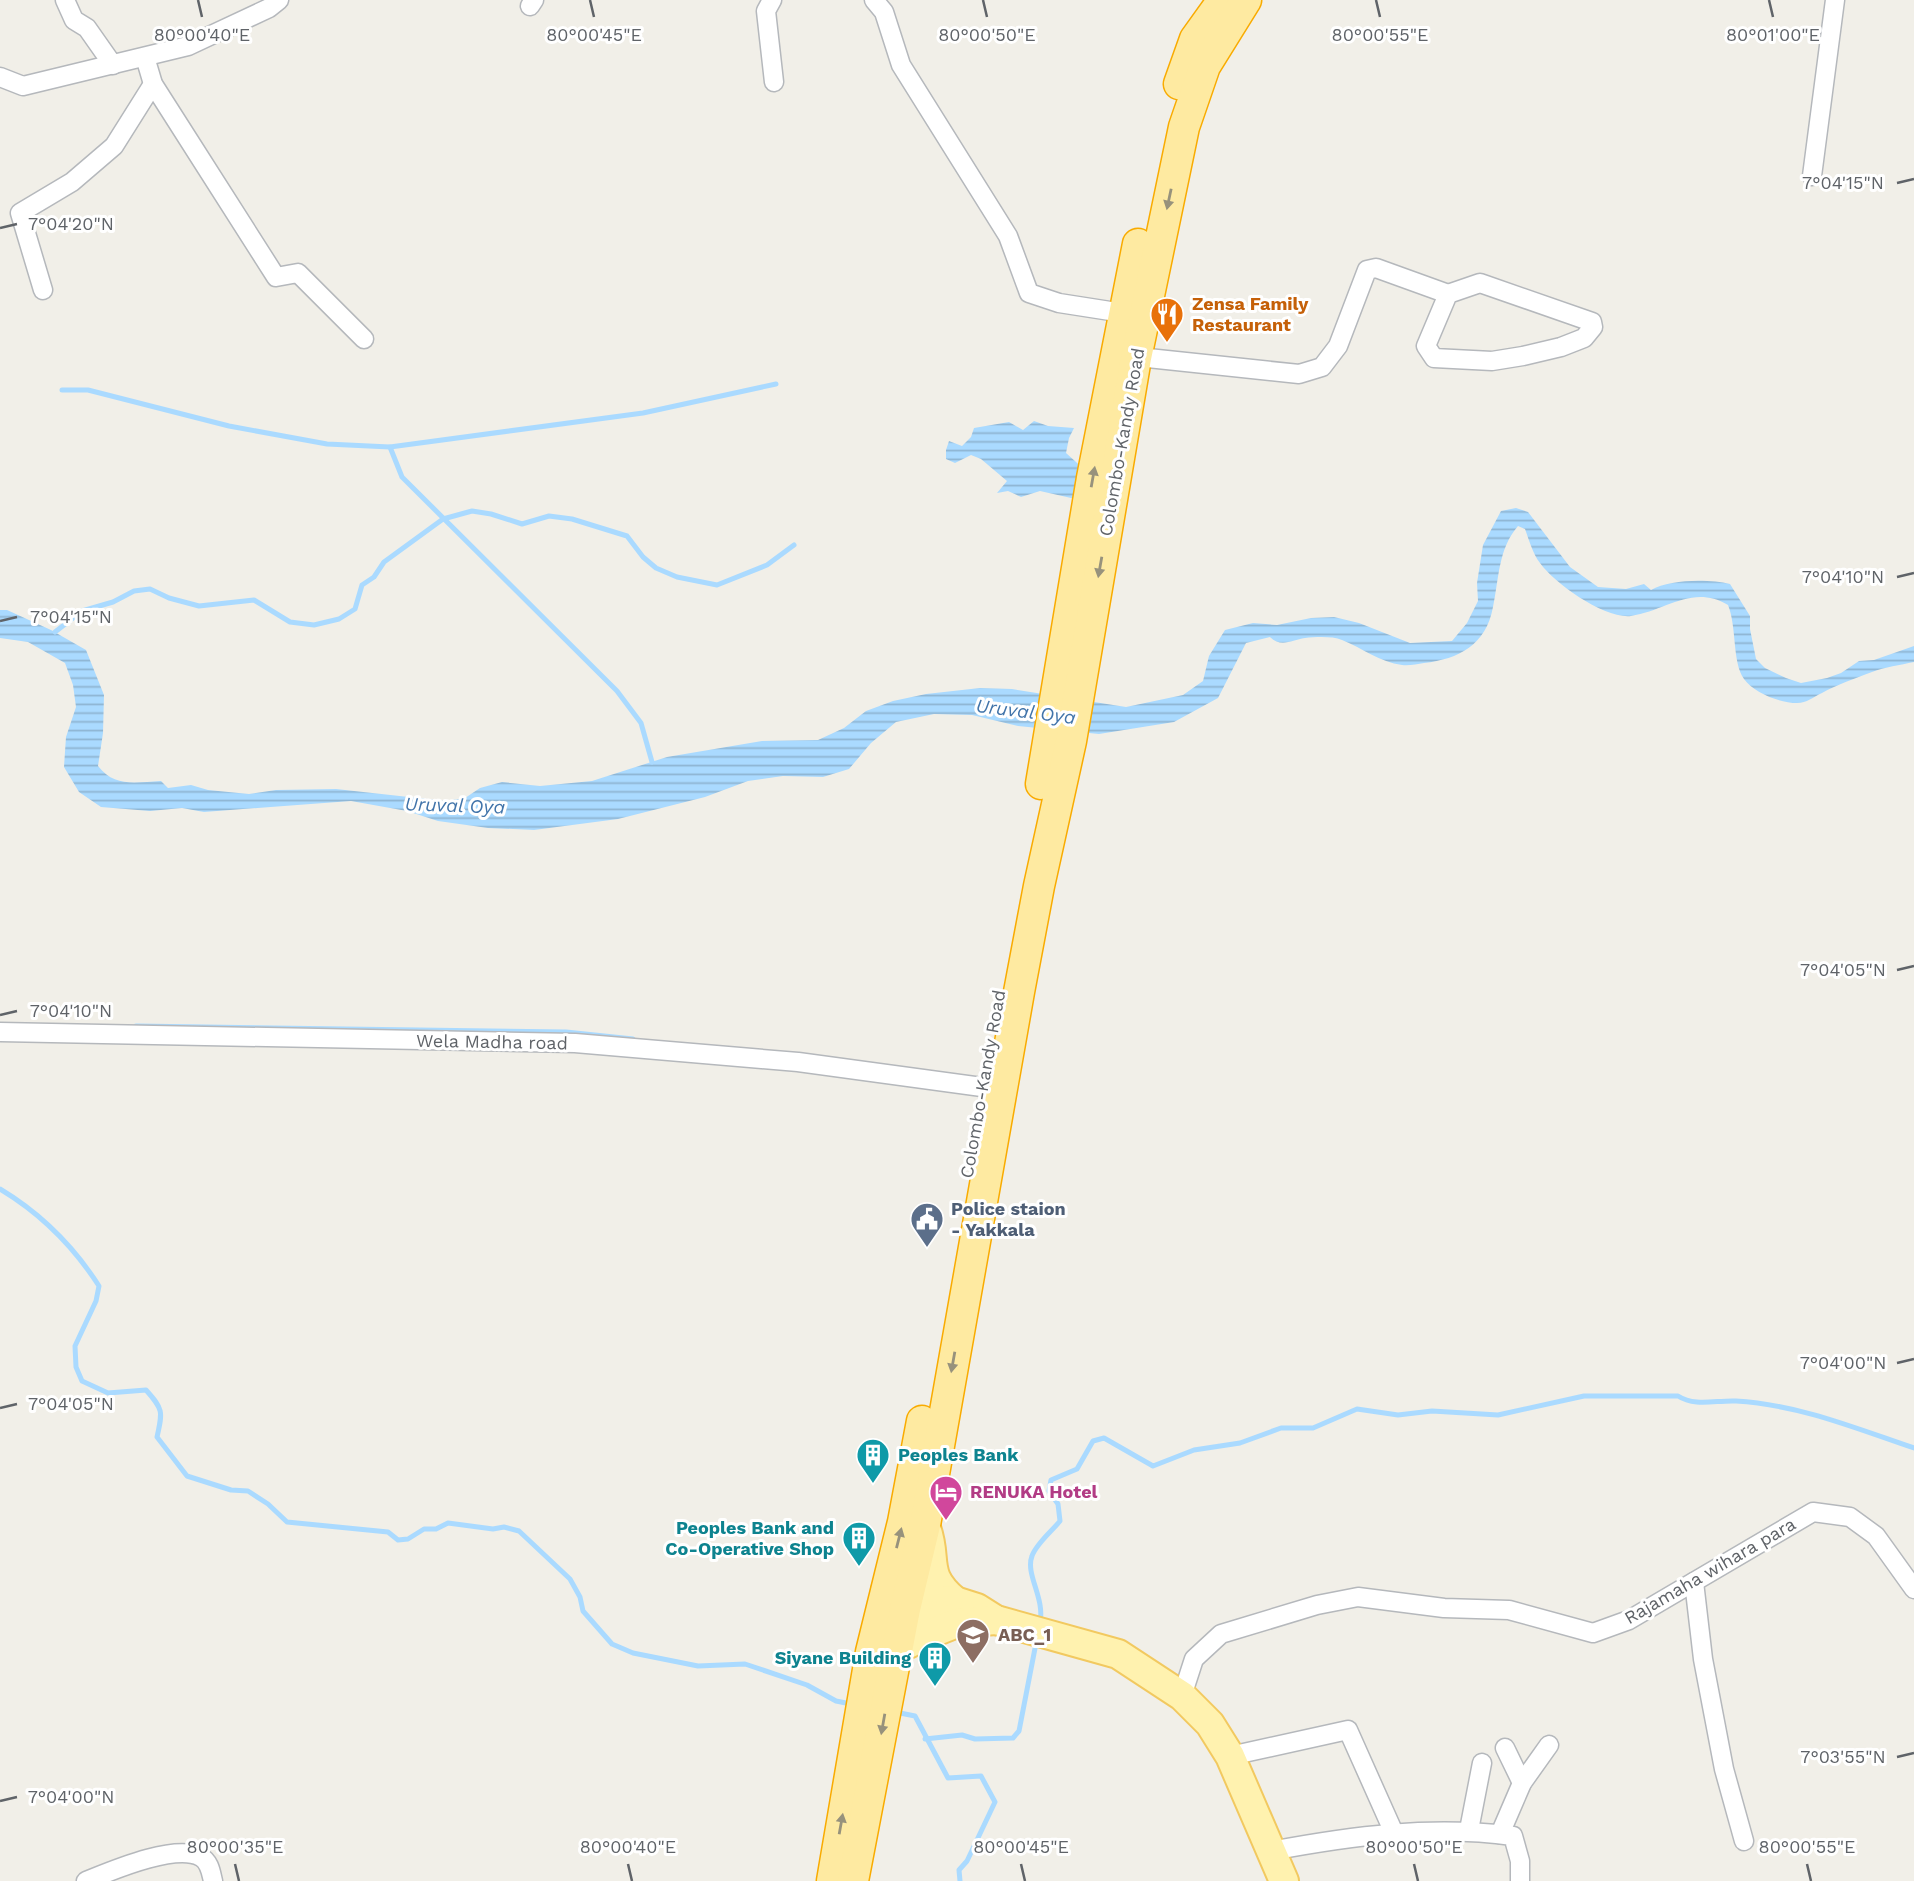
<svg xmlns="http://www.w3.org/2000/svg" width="1914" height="1881" font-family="'Work Sans',sans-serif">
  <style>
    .water { fill: url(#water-rules) }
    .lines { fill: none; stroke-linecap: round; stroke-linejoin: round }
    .stream { stroke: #aadaff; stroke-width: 5 }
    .minor-casing { stroke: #b5b8bc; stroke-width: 21 }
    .primary-casing { stroke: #f2c960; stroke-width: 32 }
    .trunk-casing { stroke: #f9ab00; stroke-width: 33 }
    .minor { stroke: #fff; stroke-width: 18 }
    .primary { stroke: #fff2af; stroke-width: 28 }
    .trunk { stroke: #feeaa1; stroke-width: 30 }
    .oneway { fill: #97927c }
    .ticks { fill: none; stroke: #5f6368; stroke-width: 2.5 }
    .labels { text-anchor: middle; stroke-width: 6; stroke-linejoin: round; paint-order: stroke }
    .food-label { font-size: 18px; font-weight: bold; fill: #c56008; stroke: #fff; text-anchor: start }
    .street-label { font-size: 18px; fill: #5f6368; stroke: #fff }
    .service-label { font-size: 18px; font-weight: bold; fill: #4e5e75; stroke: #fff; text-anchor: start }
    .culture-label { font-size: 18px; font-weight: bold; fill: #0d838f; stroke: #fff; text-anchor: end }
    .hotel-label { font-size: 18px; font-weight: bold; fill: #b23c85; stroke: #fff; text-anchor: start }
    .education-label { font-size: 18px; font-weight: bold; fill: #785e54; stroke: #fff; text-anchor: start }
    .water-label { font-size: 19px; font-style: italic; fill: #4174aa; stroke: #fff }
    .ticks-label { font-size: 18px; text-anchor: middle; fill: #5f6368; stroke: #fff; stroke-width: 6; stroke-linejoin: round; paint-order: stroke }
  </style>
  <defs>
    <pattern id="water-rules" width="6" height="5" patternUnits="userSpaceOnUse" patternTransform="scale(1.75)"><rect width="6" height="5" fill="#aadaff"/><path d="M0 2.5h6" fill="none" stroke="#8eb4d2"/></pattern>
  </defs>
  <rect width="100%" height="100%" fill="#f1efe8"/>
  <g class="water">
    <polygon points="1034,421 1048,426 1074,428 1069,438 1066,453 1086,471 1080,500 1040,491 1021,497 1008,491 997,493 1007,481 981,459 971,455 955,463 946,459 946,450 949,441 962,446 971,437 974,428 1009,422 1023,430"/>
    <path d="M 1516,508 L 1528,512 L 1570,567 L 1598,587 L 1626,589 L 1644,584 L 1651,590 C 1670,579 1709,579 1730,584 L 1750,616 L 1750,629 L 1756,659 L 1765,668 L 1786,678 L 1801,683 L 1827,678 L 1841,673 L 1859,661 L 1874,660 L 1914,646 L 1914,662 C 1900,665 1885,667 1872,672 C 1856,678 1836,685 1822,693 C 1813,697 1807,703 1797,703 C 1780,703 1754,693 1744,679 C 1732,662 1737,627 1728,605 C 1692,584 1666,611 1631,616 C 1605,619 1555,584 1540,563 C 1533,554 1529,540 1525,529 L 1518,526 C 1498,549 1499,579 1493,607 C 1486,645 1459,659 1424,663 C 1417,664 1409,666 1402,665 C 1380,662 1362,648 1342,640 C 1332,636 1316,637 1305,638 C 1292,640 1281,648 1270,637 L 1246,643 L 1218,698 L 1174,722 L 1099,734 L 1018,726 L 972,715 L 934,714 L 896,722 L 871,743 L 849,769 L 823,777 L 783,776 L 748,781 L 705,797 L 618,819 L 534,830 L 488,828 L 438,821 L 407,811 L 351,801 L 204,812 L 182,808 L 150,811 L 101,807 L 79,792 L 64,767 L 66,737 L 76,707 L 73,685 L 65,663 L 28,642 L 0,638 L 0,610 L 7,610 L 51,630 L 86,650 L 104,695 L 103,733 L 98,766 C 115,788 136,782 161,781 L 168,788 L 191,785 L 208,790 L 249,794 L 276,790 L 336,789 L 445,801 L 465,798 L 480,788 L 502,782 L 540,786 L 592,781 L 667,757 L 762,741 L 818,740 L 844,728 L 866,711 L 893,701 L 926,694 L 980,688 L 1012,689 L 1126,707 L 1183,695 L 1203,681 L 1209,656 L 1225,630 L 1253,623 L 1277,625 L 1311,618 L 1334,617 L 1359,623 L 1410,643 L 1452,641 L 1467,623 L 1478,601 L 1477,583 L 1483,545 L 1501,511 Z"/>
  </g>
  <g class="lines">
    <g class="stream">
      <polyline points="62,390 88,390 229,426 327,444 390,447 643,413 776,384"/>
      <polyline points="390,447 402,477 617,691 641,723 652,762"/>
      <polyline points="55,632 82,611 113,602 134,591 150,589 169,598 199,606 254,600 290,622 314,625 339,619 355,609 362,585 374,577 384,562 443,519 472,511 491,514 522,524 549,516 572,519 627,536 643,557 656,568 677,577 717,585 767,565 794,545"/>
      <polyline points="136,1026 566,1032 633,1039"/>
      <path d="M 0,1189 C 40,1213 74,1247 99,1286 L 96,1301 L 75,1346 L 76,1367 L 82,1381 L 108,1393 L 146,1390 C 163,1409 163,1411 157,1437 L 187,1476 L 231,1490 L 248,1491 L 268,1504 L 287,1522 L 388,1532 L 398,1540 L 408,1539 L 424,1529 L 436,1529 L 448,1523 L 493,1529 L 504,1527 L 519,1531 L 570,1579 L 580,1597 L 583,1611 L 612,1644 L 633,1653 L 698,1666 L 745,1664 L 807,1685 L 836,1701 L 851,1704"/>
      <path d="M 1040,1622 C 1045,1598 1025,1574 1032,1556 C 1036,1544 1052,1531 1060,1521 L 1058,1504 L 1049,1491 L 1051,1480 L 1077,1469 L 1093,1441 L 1104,1438 L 1153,1466 L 1194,1450 L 1240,1443 L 1281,1428 L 1313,1428 L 1357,1409 L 1398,1415 L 1432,1411 L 1498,1415 L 1584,1396 L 1678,1396 C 1695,1407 1716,1400 1736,1401 C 1800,1405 1855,1428 1914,1448"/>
      <polyline points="895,1712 915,1716 948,1778 981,1776 995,1802 967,1861 959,1870 960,1881"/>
      <polyline points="925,1739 962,1735 975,1739 1013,1738 1019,1731 1037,1638"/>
    </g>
    <defs>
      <g id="minor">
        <polyline points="65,0 74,20 87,28 113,65"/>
        <polyline points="772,0 766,11 774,82"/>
        <polyline points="874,0 884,12 901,65 1008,236 1029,293 1059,303 1123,313"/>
        <polyline points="530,6 534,0"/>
        <polyline points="145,57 153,84 276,277 298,273 364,339"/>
        <polyline points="0,77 23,86 188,46 269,8 279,0"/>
        <polyline points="1812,176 1835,0"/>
        <polygon points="1480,283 1592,322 1593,327 1584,338 1561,347 1523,356 1492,361 1434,358 1426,346 1448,294"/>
        <polyline points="43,290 20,213 72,182 114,146 153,84"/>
        <polyline points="1129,356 1299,374 1322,367 1338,346 1367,270 1376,268 1448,294"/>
        <polyline points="0,1032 575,1043 798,1062 982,1087"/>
        <polyline points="1694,1582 1703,1659 1724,1769 1744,1841"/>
        <polyline points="1182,1696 1194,1659 1221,1634 1317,1605 1358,1597 1444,1608 1509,1610 1593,1633 1629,1620 1813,1512 1850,1517 1876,1536 1914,1589"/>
        <polyline points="1505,1748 1522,1783"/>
        <polyline points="1230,1756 1348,1730 1394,1833"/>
        <polyline points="1469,1830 1482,1763"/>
        <polyline points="1500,1834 1522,1783 1549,1745"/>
        <path d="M 1271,1851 C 1351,1836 1432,1825 1513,1836 L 1520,1861 L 1520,1881"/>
        <path d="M 86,1881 C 111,1871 175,1843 201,1857 C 210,1862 211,1873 213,1881"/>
      </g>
      <g id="primary">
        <path d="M 925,1525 C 939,1560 921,1572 955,1601"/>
        <polyline points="886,1590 928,1599 955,1601 977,1608 996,1620 1118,1654 1182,1696 1210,1724 1230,1756 1284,1881"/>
        <polyline points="913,1611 957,1623 996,1620"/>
        <polyline points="898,1649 922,1637 957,1623"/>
      </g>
      <g id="trunk">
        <polyline points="1179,84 1195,39 1223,0"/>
        <polyline points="1041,784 1092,478 1138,244"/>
        <polyline points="832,1881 871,1652 903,1522 922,1421"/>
        <polyline points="853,1881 905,1609 925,1525 1019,992 1039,886 1071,741 1136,358 1184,127 1205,66 1246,0"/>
      </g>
    </defs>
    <use href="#minor" class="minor-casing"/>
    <use href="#primary" class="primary-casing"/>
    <use href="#trunk" class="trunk-casing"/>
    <use href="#minor" class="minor"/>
    <use href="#primary" class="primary"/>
    <use href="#trunk" class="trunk"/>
  </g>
  <defs><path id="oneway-solid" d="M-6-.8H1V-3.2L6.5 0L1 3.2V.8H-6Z" transform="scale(1.75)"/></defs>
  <g class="oneway">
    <use href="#oneway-solid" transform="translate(1169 199) rotate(102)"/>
    <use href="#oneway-solid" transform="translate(1093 477) rotate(-80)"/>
    <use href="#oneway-solid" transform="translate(1100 567) rotate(100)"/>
    <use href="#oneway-solid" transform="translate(953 1362) rotate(100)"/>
    <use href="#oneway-solid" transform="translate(899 1538) rotate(-76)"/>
    <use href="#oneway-solid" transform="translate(883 1724) rotate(100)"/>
    <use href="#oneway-solid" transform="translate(841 1824) rotate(-80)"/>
  </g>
  <path class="ticks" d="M 198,0 L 202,17M 590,0 L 594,17M 983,0 L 987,17M 1376,0 L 1380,17M 1769,0 L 1773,17M 1897,183 L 1914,179M 0,228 L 17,224M 1897,577 L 1914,573M 0,621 L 17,617M 1897,970 L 1914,966M 0,1015 L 17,1011M 1897,1363 L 1914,1359M 0,1408 L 17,1404M 1897,1757 L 1914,1753M 0,1801 L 17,1797M 235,1864 L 239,1881M 628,1864 L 632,1881M 1021,1864 L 1025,1881M 1414,1864 L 1418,1881M 1807,1864 L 1811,1881"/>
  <defs>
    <symbol id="restaurant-pin" viewBox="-11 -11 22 30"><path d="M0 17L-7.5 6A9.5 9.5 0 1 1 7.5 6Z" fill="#e8710a" stroke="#fff"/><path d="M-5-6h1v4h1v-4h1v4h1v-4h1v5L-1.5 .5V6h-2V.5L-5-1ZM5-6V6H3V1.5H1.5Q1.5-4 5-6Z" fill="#fff"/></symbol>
    <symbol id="civic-pin" viewBox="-11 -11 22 30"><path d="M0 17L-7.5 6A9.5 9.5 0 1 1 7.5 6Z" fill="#5c6f8a" stroke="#fff"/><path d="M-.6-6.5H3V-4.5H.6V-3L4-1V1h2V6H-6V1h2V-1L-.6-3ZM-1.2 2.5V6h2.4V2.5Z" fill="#fff"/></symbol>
    <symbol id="building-pin" viewBox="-11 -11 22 30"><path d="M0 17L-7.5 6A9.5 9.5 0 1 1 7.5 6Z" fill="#0f9aa8" stroke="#fff"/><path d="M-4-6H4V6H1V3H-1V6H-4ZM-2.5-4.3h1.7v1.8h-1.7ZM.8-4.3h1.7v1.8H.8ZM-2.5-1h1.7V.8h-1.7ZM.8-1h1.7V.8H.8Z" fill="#fff"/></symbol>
    <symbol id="hotel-pin" viewBox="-11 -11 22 30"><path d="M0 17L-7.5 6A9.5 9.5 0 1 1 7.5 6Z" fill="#d1479c" stroke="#fff"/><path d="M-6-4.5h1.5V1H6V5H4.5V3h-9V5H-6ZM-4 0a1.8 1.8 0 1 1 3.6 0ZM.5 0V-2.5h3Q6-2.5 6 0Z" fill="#fff"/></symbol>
    <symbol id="school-pin" viewBox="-11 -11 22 30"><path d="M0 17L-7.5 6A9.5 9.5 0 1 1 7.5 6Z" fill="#8d6e63" stroke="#fff"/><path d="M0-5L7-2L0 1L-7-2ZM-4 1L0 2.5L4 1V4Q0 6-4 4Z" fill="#fff"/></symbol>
  </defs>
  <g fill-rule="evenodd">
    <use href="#restaurant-pin" x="1148" y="295" width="38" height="52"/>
    <use href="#civic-pin" x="908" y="1200" width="38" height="52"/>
    <use href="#building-pin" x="854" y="1436" width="38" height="52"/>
    <use href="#hotel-pin" x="927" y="1473" width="38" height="52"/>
    <use href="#building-pin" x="840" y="1519" width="38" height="52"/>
    <use href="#school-pin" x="954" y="1616" width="38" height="52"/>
    <use href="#building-pin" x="916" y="1639" width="38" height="52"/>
  </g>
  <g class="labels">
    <g class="food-label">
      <text x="1192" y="310">Zensa Family<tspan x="1192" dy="21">Restaurant</tspan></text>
    </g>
    <g class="street-label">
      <text transform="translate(1122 442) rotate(-80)" y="6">Colombo-Kandy Road</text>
      <text transform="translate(492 1042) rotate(1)" y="6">Wela Madha road</text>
      <text transform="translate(983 1084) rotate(-80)" y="6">Colombo-Kandy Road</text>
      <text transform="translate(1710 1571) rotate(-30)" y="6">Rajamaha wihara para</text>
    </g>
    <g class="service-label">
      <text x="951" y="1215">Police staion<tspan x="951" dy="21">- Yakkala</tspan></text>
    </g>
    <g class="culture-label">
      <text x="898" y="1461" text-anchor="start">Peoples Bank</text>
      <text x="834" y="1534">Peoples Bank and<tspan x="834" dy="21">Co-Operative Shop</tspan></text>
      <text x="911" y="1664">Siyane Building</text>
    </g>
    <g class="hotel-label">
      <text x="970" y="1498">RENUKA Hotel</text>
    </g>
    <g class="education-label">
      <text x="998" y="1641">ABC_1</text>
    </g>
    <g class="water-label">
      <text transform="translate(1026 711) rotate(7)" y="7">Uruval Oya</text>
      <text transform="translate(455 805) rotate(2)" y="7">Uruval Oya</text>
    </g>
  </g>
  <g class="ticks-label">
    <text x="202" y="41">80°00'40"E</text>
    <text x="594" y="41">80°00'45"E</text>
    <text x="987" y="41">80°00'50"E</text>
    <text x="1380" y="41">80°00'55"E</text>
    <text x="1773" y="41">80°01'00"E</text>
    <text x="1843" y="189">7°04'15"N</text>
    <text x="71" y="230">7°04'20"N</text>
    <text x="1843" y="583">7°04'10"N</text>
    <text x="71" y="623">7°04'15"N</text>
    <text x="1843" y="976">7°04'05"N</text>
    <text x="71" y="1017">7°04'10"N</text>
    <text x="1843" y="1369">7°04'00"N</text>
    <text x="71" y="1410">7°04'05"N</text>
    <text x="1843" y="1763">7°03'55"N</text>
    <text x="71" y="1803">7°04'00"N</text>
    <text x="235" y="1853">80°00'35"E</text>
    <text x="628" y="1853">80°00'40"E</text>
    <text x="1021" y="1853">80°00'45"E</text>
    <text x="1414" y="1853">80°00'50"E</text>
    <text x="1807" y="1853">80°00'55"E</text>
  </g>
</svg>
